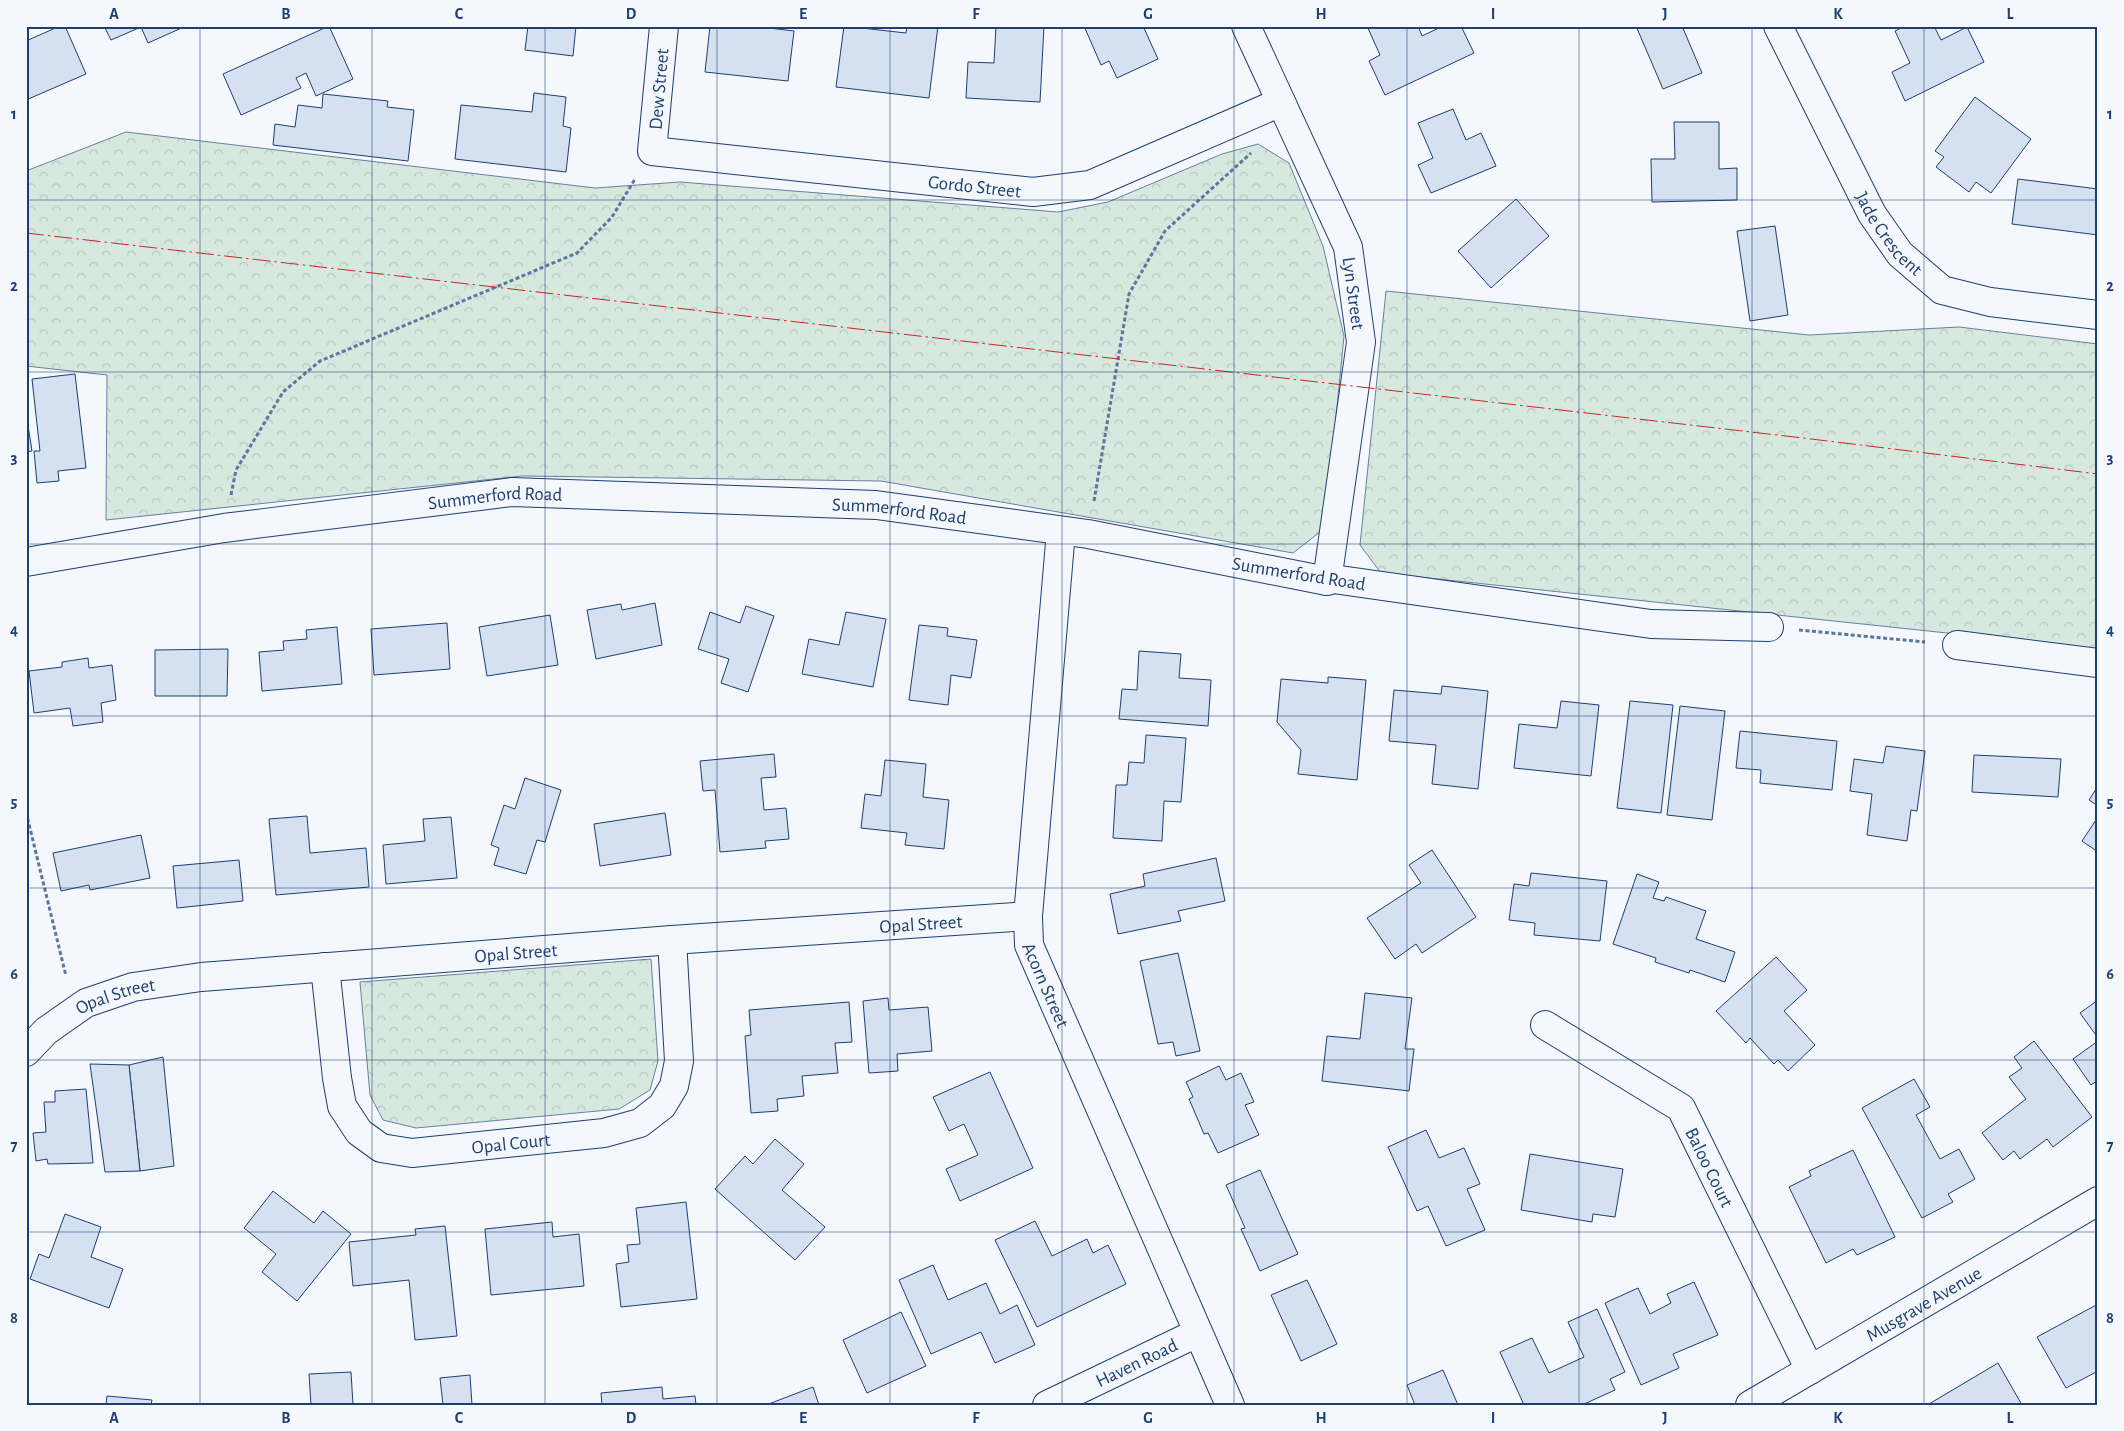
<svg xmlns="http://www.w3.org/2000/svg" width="2124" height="1431" font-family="'Alegreya Sans',sans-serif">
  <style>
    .forest { fill: url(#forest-crowns); stroke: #687fa3 }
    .building { fill: #d5e0f0; stroke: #1d3f73 }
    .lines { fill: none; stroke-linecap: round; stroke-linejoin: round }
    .minor-casing { stroke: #1d3f73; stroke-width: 30 }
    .path { stroke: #5e769c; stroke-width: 3; stroke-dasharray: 4 2.5; stroke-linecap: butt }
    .minor { stroke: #f4f7fb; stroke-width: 28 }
    .power { stroke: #c62828; stroke-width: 1; stroke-dasharray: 18 4 2.5 4; stroke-linecap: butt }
    .grid { fill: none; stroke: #1d3f73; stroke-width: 1; stroke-opacity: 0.55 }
    .labels { text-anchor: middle; stroke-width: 4; stroke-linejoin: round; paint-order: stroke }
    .street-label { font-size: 19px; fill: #1d3f73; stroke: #f4f7fb }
    .neatline { fill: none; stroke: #1d3f73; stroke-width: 2 }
    .grid-label { font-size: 16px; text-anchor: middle; font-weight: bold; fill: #1d3f73 }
  </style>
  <defs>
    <pattern id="forest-crowns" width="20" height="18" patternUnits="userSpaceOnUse" patternTransform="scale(1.25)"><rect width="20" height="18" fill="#d7e8df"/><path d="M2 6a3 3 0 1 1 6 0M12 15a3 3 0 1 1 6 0" fill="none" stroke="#b8c8c3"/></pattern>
  </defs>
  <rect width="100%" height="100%" fill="#f4f7fb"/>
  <g class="forest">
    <polygon points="126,132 595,188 680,182 1058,212 1108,202 1222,154 1258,144 1289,163 1323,246 1344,336 1325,528 1293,553 881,481 522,476 106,520 107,375 26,366 26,171"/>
    <polygon points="1386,291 1809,335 1959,327 2098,344 2098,649 1381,573 1360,545"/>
    <polygon points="651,959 658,1061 650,1090 619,1109 416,1128 383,1120 370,1095 360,982"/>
  </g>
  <g class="building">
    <polygon points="60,26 65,26 86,74 26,100 26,41"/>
    <polygon points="104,26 186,26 148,43 141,27 111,40"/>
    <polygon points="329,26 353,79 316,96 306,73 296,78 301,88 241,115 223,74"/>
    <polygon points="528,26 576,26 573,56 525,50"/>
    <polygon points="710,26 753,26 794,31 788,81 705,72"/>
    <polygon points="844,26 906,33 907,26 938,26 929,98 836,87"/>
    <polygon points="996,26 1044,26 1040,102 966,98 968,62 994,63"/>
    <polygon points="1084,26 1143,26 1158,59 1117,78 1109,61 1101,65"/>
    <polygon points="1367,26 1418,26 1422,36 1443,26 1461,26 1474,53 1385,95 1369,61 1380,55"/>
    <polygon points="1636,26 1682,26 1702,73 1663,89"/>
    <polygon points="1905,26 1934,26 1941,40 1967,27 1984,62 1905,101 1892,72 1910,63 1895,31"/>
    <polygon points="534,93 566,97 563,126 571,128 566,172 455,159 461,105 532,112"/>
    <polygon points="323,94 388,101 387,107 414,110 408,161 273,145 275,124 295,127 298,105 322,108"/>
    <polygon points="1975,97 2031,139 1991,193 1976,182 1969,192 1936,167 1944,157 1935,151"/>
    <polygon points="1453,109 1466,140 1481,133 1496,166 1431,193 1418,165 1433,158 1418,123"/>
    <polygon points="1674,122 1719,122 1719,169 1737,168 1737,200 1652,202 1651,159 1675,159"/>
    <polygon points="2018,179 2098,189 2098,235 2012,224"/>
    <polygon points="1516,199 1549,236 1491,288 1458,251"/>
    <polygon points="1775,226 1788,315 1750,321 1737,231"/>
    <polygon points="75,374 86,468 58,471 59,481 37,483 34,451 40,451 32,379"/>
    <polygon points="26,413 32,451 26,452"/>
    <polygon points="655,603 662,645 596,659 587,610 621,604 622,610"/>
    <polygon points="746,606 774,616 748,692 721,683 729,659 698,649 710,612 740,623"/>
    <polygon points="846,612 886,619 873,687 802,674 809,639 839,645"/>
    <polygon points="550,615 558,665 487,676 479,627"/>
    <polygon points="447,623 450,669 374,675 371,629"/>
    <polygon points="919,625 948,628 947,636 977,640 971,678 951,675 948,705 909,700"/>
    <polygon points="337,627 342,684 262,691 259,652 284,650 283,641 307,639 306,630"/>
    <polygon points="228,649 227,696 155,696 155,650"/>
    <polygon points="1139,651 1181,654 1179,678 1211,680 1208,726 1119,719 1122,689 1137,690"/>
    <polygon points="88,658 89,668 112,665 116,700 101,703 103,722 73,726 70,708 34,713 29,671 62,667 62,662"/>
    <polygon points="1328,677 1366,680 1357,780 1298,774 1301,750 1277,722 1281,679 1328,683"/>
    <polygon points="1442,686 1488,691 1478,789 1432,784 1436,745 1389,741 1394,690 1441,694"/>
    <polygon points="1561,701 1599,705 1591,776 1514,768 1519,724 1557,728"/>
    <polygon points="1630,701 1673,705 1661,813 1617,808"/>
    <polygon points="1680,706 1725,711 1712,820 1667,815"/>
    <polygon points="1740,731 1837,741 1832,790 1760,783 1761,770 1736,768"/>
    <polygon points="1146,735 1186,738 1181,802 1164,801 1162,841 1113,838 1116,785 1127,785 1129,762 1144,763"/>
    <polygon points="1886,746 1925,751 1917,811 1911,810 1907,841 1867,835 1872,794 1850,791 1854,759 1883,763"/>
    <polygon points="774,754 776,777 761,778 764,810 786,808 789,839 765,841 766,848 720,852 715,790 703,791 700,761"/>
    <polygon points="1974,755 2061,759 2058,797 1972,792"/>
    <polygon points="885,760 926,764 923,797 949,800 944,849 905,845 907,833 861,828 865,794 881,796"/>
    <polygon points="525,778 561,790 545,842 537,840 526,874 494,865 499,848 491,845 504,805 515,809"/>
    <polygon points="2098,786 2098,806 2089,800"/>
    <polygon points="665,813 671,855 600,866 594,824"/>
    <polygon points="307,816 310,853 366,848 369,887 276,895 269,819"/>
    <polygon points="451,817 457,878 386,884 383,845 425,841 423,819"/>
    <polygon points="2098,817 2098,852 2082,841"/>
    <polygon points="141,835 150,878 90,890 89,885 61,891 53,853"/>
    <polygon points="1432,850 1476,917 1422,953 1416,944 1395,959 1367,918 1421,883 1409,865"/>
    <polygon points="1216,858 1225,901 1178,911 1181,921 1118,934 1110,894 1145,886 1143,874"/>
    <polygon points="239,860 243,901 177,908 173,866"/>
    <polygon points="1531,873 1607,881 1600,941 1534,935 1535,923 1509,920 1514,884 1529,886"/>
    <polygon points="1637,874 1659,882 1653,898 1664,901 1666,897 1706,911 1696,939 1735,952 1725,982 1690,970 1689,973 1655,962 1656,958 1613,944"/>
    <polygon points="1178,953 1200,1051 1176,1056 1173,1042 1158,1044 1140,961"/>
    <polygon points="1776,957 1807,990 1784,1011 1815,1045 1788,1071 1778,1060 1774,1064 1750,1038 1746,1043 1716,1011"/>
    <polygon points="1365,993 1412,998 1405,1049 1414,1049 1409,1091 1322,1081 1327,1036 1360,1039"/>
    <polygon points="888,998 889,1010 928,1007 932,1051 897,1054 898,1071 869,1073 863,1001"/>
    <polygon points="2098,1000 2098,1038 2080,1013"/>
    <polygon points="849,1002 852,1042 835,1043 838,1073 802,1076 804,1096 777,1099 778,1111 751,1113 745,1036 751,1035 749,1010"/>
    <polygon points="2034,1041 2092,1117 2053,1147 2047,1139 2020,1159 2014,1151 2003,1160 1982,1133 2026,1099 2009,1077 2022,1068 2014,1057"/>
    <polygon points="2098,1041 2098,1080 2091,1085 2073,1059"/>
    <polygon points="163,1057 174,1166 140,1171 129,1065"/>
    <polygon points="90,1064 129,1065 140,1171 105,1172"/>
    <polygon points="1219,1066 1226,1080 1241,1073 1254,1102 1245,1105 1259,1135 1218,1153 1208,1133 1204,1134 1189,1099 1193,1097 1186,1082"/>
    <polygon points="990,1072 1033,1168 960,1201 946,1169 978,1155 964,1124 949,1131 933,1097"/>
    <polygon points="1914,1079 1930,1107 1916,1115 1940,1159 1959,1149 1975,1179 1948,1194 1953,1202 1922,1218 1862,1108"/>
    <polygon points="86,1089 93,1163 48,1164 47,1159 36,1161 33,1133 46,1132 44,1102 55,1102 55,1091"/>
    <polygon points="1426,1130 1439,1158 1464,1148 1480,1184 1467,1189 1485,1230 1446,1246 1428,1206 1417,1211 1388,1147"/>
    <polygon points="775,1139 804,1164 782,1190 825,1227 795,1260 715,1189 745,1156 753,1164"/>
    <polygon points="1853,1150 1895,1237 1857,1255 1853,1249 1826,1263 1789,1187 1811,1176 1809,1171"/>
    <polygon points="1530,1154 1623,1169 1615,1217 1593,1214 1592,1222 1521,1210"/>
    <polygon points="1260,1170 1298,1254 1260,1271 1241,1229 1245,1228 1226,1185"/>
    <polygon points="273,1191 314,1223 323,1211 351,1234 297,1301 262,1272 276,1254 244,1228"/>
    <polygon points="686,1202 697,1299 621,1307 616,1264 629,1262 627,1245 640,1244 636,1208"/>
    <polygon points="65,1214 101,1227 91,1257 123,1269 109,1308 30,1279 39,1254 49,1258"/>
    <polygon points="1035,1221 1052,1256 1087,1239 1093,1253 1108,1245 1126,1284 1037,1327 995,1240"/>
    <polygon points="552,1222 553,1237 579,1234 584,1286 491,1295 485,1229"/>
    <polygon points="445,1226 457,1336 415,1340 409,1280 353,1286 349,1242 416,1235 415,1229"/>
    <polygon points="933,1265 948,1300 986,1283 1000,1314 1017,1305 1035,1345 995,1363 981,1332 931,1354 899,1280"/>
    <polygon points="1307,1280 1337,1344 1301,1361 1271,1295"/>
    <polygon points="1694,1282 1718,1335 1673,1354 1679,1368 1641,1385 1605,1303 1638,1288 1650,1314 1671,1303 1667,1294"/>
    <polygon points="2098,1304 2098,1371 2066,1388 2037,1337"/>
    <polygon points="1597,1309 1625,1372 1610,1379 1615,1390 1582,1405 1524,1405 1500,1352 1532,1338 1549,1373 1584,1357 1568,1322"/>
    <polygon points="901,1312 926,1366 867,1393 843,1340"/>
    <polygon points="1998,1363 2022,1405 1929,1404"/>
    <polygon points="1443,1370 1458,1405 1415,1405 1407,1385"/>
    <polygon points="351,1372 353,1405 311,1405 309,1374"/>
    <polygon points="470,1375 472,1405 443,1405 440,1378"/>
    <polygon points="662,1387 663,1399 695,1396 696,1405 602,1405 601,1393"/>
    <polygon points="813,1387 819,1405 766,1405"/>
    <polygon points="107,1396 152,1400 151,1405 106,1405"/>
  </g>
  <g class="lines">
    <defs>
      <g id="minor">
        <path id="s1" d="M 664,26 L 652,151 L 1033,192 L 1090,185 L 1281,102"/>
        <path id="s2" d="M 1246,26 L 1348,247 L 1361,342 L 1327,581"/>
        <path id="s3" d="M 1778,26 L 1872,214 L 1900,254 L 1942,290 L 1990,302 L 2098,315"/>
        <path id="s4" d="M 1061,531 L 1028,916 L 1029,945 L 1230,1405"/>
        <path id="s5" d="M 26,562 L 224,528 L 512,492 L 876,505 L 1088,534 L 1327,581 L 1333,579 L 1651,624 L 1769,627"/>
        <polyline points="1957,645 2098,663"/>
        <path id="s6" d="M 325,967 L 337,1078 L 342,1106 L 359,1132 L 381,1148 L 412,1153 L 604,1133 L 640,1123 L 662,1106 L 674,1086 L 679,1061 L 672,940"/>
        <path id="s7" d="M 1545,1025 L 1681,1108 L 1810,1370"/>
        <path id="s8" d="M 26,1052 L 46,1031 L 86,1003 L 133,987 L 201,977 L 672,940 L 1028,916"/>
        <path id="s9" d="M 1047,1405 L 1197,1333"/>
        <path id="s10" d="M 1750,1405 L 2098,1201"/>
      </g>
    </defs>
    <use href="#minor" class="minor-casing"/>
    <g class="path">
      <polyline points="231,495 236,470 283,392 320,361 577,253 612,217 635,179"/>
      <polyline points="1094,501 1129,294 1165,231 1251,153"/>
      <polyline points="1799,630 1925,642"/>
      <polyline points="26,812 66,976"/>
    </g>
    <use href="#minor" class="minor"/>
    <polyline class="power" points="26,233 1803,438 2098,474"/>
  </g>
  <path class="grid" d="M 200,26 L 200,1405M 372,26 L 372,1405M 545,26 L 545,1405M 717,26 L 717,1405M 890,26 L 890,1405M 1062,26 L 1062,1405M 1234,26 L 1234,1405M 1407,26 L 1407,1405M 1579,26 L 1579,1405M 1752,26 L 1752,1405M 1924,26 L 1924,1405M 26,200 L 2098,200M 26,372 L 2098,372M 26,544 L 2098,544M 26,716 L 2098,716M 26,888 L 2098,888M 26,1060 L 2098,1060M 26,1232 L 2098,1232"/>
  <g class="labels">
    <g class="street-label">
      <text transform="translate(658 89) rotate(-85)" y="7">Dew Street</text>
      <text dy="7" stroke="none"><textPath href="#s1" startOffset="450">Gordo Street</textPath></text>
      <text dy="7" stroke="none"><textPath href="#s3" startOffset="236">Jade Crescent</textPath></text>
      <text dy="7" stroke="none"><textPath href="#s2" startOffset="290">Lyn Street</textPath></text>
      <text dy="7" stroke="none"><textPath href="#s5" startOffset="474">Summerford Road</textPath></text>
      <text dy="7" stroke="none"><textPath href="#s5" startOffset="879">Summerford Road</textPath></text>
      <text transform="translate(1299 573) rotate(9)" y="7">Summerford Road</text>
      <text dy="7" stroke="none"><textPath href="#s8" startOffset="918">Opal Street</textPath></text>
      <text dy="7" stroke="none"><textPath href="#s8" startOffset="512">Opal Street</textPath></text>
      <text dy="7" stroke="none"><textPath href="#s4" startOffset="459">Acorn Street</textPath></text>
      <text dy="7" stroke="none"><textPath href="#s8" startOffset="108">Opal Street</textPath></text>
      <text dy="7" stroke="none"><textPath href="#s6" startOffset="329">Opal Court</textPath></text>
      <text dy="7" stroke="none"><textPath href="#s7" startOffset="225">Baloo Court</textPath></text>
      <text dy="7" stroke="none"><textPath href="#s10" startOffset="201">Musgrave Avenue</textPath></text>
      <text dy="7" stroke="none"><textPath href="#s9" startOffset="99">Haven Road</textPath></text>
    </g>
  </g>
  <rect width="2124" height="1431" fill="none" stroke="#f4f7fb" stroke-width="55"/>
  <rect x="28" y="28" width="2068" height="1376" class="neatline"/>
  <g class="grid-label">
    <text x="114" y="19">A</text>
    <text x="286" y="19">B</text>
    <text x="459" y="19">C</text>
    <text x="631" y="19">D</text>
    <text x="803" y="19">E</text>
    <text x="976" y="19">F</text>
    <text x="1148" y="19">G</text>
    <text x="1321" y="19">H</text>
    <text x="1493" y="19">I</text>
    <text x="1665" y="19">J</text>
    <text x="1838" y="19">K</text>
    <text x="2010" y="19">L</text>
    <text x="14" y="119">1</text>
    <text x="2110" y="119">1</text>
    <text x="14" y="291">2</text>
    <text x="2110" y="291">2</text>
    <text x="14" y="463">3</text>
    <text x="2110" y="463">3</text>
    <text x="14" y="635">4</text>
    <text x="2110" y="635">4</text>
    <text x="14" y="807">5</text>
    <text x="2110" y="807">5</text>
    <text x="14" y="979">6</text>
    <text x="2110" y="979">6</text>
    <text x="14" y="1151">7</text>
    <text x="2110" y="1151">7</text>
    <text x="14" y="1323">8</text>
    <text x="2110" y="1323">8</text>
    <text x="114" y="1423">A</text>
    <text x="286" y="1423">B</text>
    <text x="459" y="1423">C</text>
    <text x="631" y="1423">D</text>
    <text x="803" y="1423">E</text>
    <text x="976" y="1423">F</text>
    <text x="1148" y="1423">G</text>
    <text x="1321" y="1423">H</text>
    <text x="1493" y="1423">I</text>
    <text x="1665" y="1423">J</text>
    <text x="1838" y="1423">K</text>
    <text x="2010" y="1423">L</text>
  </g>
</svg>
